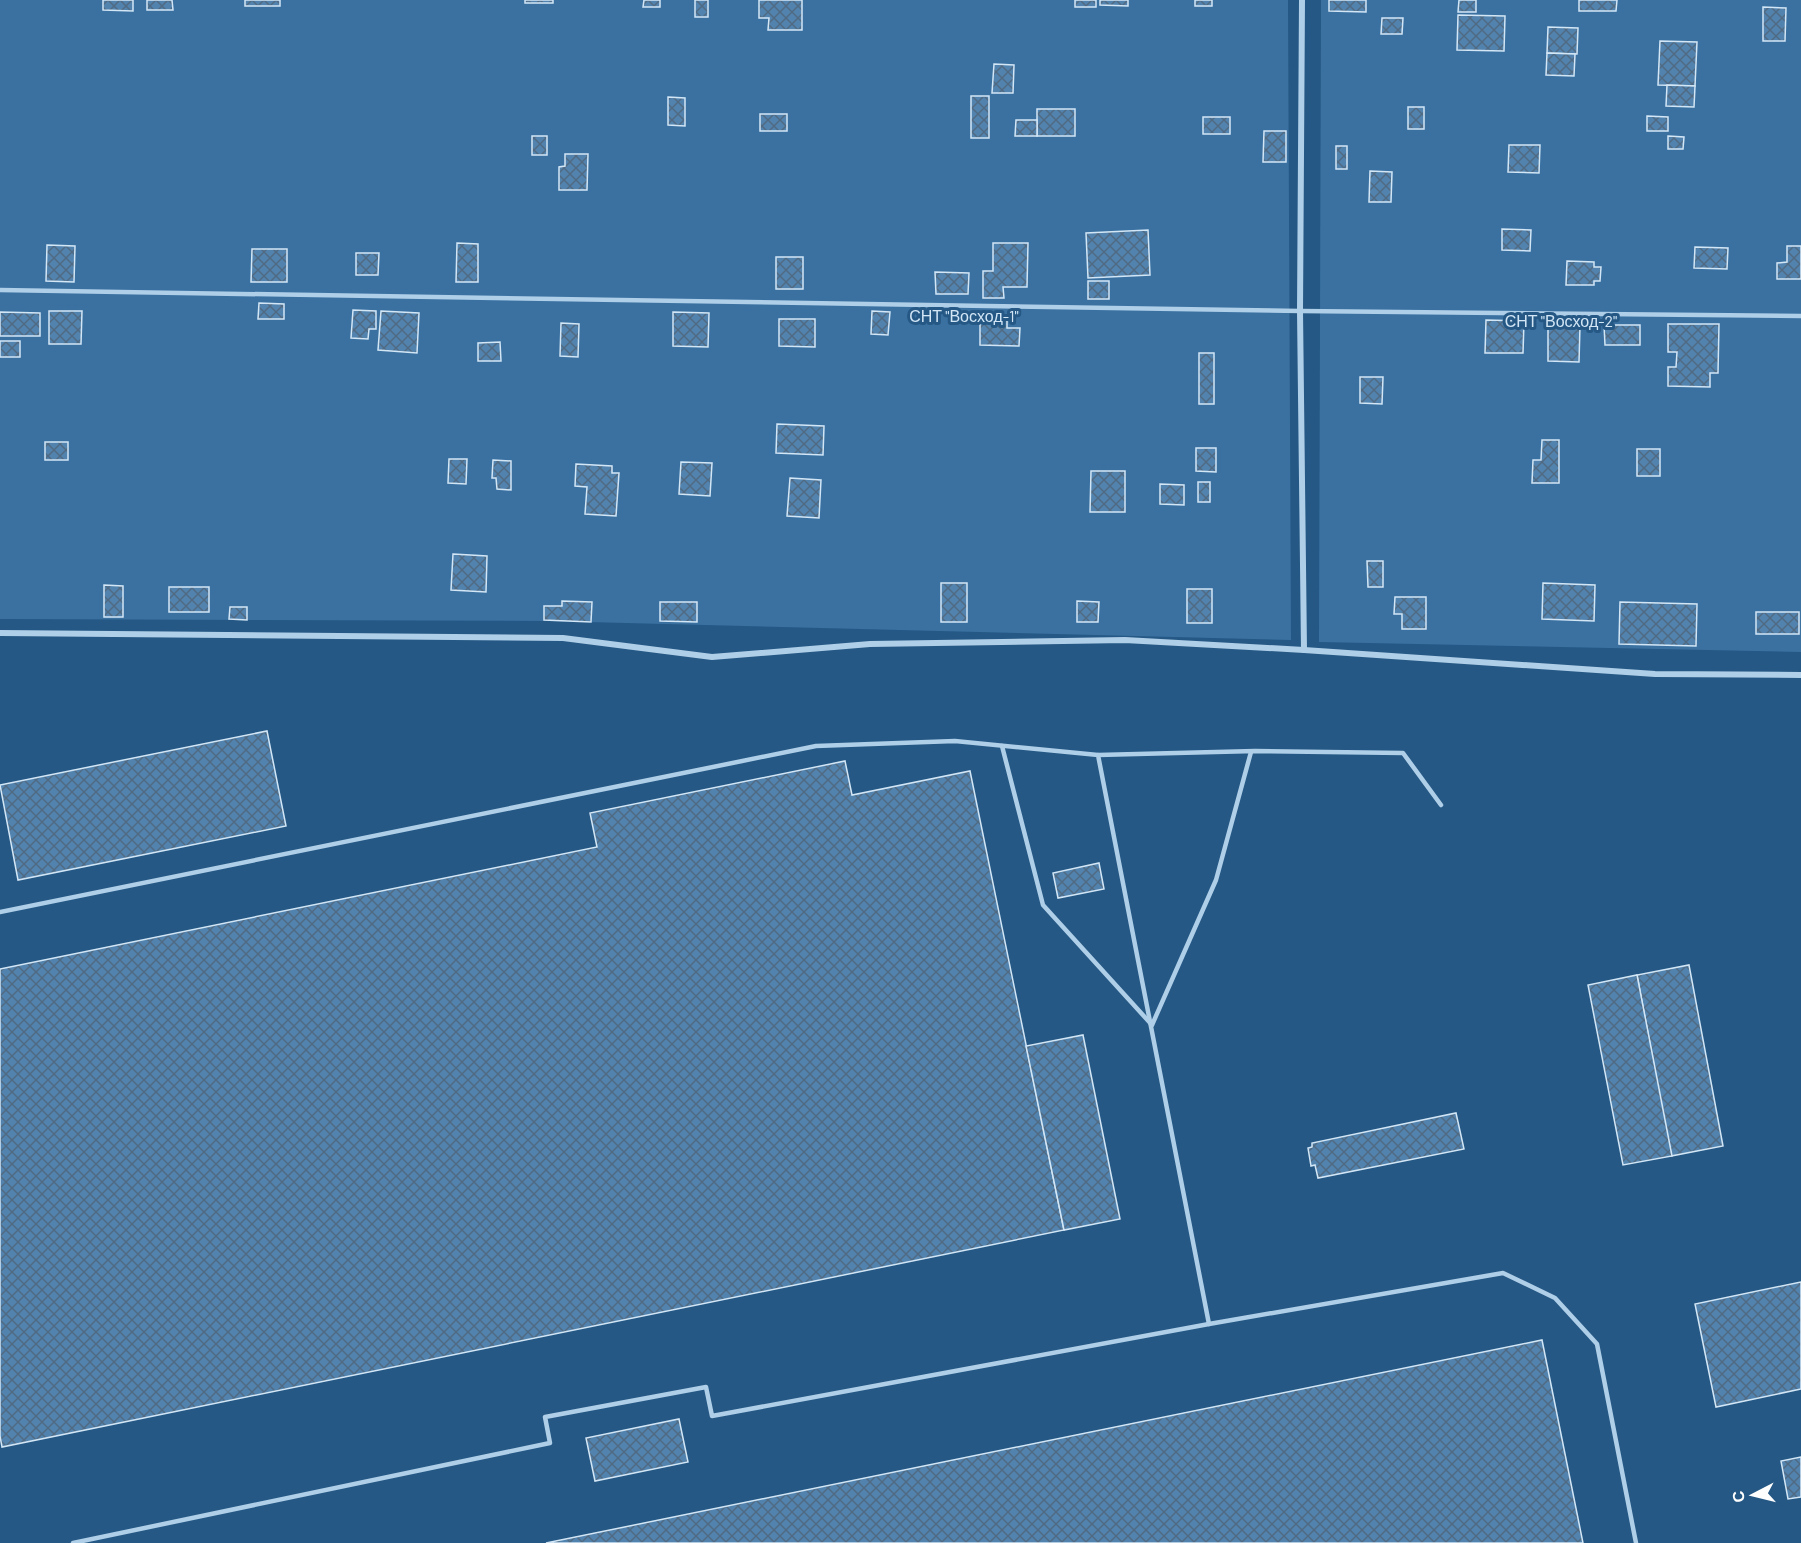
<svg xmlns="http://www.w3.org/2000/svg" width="1801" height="1543" font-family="Barlow,sans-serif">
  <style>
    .green { fill: #3a71a1 }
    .building { fill: url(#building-cross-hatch); stroke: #d2e6f6; stroke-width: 1.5 }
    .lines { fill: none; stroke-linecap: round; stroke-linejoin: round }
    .service { stroke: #afcee8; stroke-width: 4.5 }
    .minor { stroke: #afcee8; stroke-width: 6 }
    .labels { text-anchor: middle; stroke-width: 6; stroke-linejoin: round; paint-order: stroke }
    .park-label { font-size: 16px; fill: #d2e6f6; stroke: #255884 }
  </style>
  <defs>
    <pattern id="building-cross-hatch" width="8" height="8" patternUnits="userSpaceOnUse" patternTransform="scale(1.5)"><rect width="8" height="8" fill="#5283ae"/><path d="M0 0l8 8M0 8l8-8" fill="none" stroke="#4f6a82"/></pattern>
  </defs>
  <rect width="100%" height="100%" fill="#255884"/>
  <g class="green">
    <polygon points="0,0 1288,0 1291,640 547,621 0,619"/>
    <polygon points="1321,0 1801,0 1801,652 1319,642"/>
  </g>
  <g class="building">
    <polygon points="103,0 133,0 133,11 103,10"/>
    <polygon points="147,0 172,0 173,10 147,10"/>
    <rect x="245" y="0" width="35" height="6"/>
    <rect x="525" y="0" width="28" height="3"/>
    <polygon points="644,0 660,0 660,7 643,7"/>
    <rect x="695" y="0" width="13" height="17"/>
    <polygon points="759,0 802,0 802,30 768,30 769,18 759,18"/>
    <rect x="1075" y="0" width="21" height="7"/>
    <polygon points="1100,0 1128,0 1128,6 1100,5"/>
    <rect x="1195" y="0" width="17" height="6"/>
    <polygon points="1329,0 1366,0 1366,12 1329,11"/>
    <polygon points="1459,0 1476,0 1476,12 1458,12"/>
    <polygon points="1579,0 1617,0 1616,11 1579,11"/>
    <polygon points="1763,7 1786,8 1785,41 1763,41"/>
    <polygon points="1458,15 1505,16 1504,51 1457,50"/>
    <polygon points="1382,18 1403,18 1402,34 1381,34"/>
    <polygon points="1548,27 1578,28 1577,54 1547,53"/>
    <polygon points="1660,41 1697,42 1695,86 1658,85"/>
    <polygon points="1547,53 1575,54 1574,76 1546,75"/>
    <polygon points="994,64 1014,65 1013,93 992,93"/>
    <polygon points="1667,85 1695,86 1694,107 1666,106"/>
    <rect x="971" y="96" width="18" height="42"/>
    <polygon points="668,97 685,98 685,126 668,125"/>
    <rect x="1408" y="107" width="16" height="22"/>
    <rect x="1037" y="109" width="38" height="27"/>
    <rect x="760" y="114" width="27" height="17"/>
    <polygon points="1647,116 1668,117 1668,131 1647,131"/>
    <rect x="1203" y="117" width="27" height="17"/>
    <polygon points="1016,120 1037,120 1037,136 1015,136"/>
    <polygon points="1264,131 1286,131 1286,162 1263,162"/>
    <rect x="532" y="136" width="15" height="19"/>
    <polygon points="1668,136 1684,137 1683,149 1668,149"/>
    <polygon points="1509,145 1540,145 1539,173 1508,172"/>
    <rect x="1336" y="146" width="11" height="23"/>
    <polygon points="565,154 588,154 587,190 559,190 559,167 565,166"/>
    <polygon points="1370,171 1392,172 1391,202 1369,202"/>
    <polygon points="1502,229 1531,230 1530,251 1502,250"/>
    <polygon points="1148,230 1150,275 1088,278 1086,233"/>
    <polygon points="457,243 478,244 478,282 456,282"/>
    <polygon points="993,243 1028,243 1027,287 1003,287 1004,298 983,298 983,271 993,271"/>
    <polygon points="47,245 75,246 74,282 46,281"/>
    <polygon points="1787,246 1801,246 1801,279 1777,279 1777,263 1787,262"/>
    <polygon points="1695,247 1728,248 1727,269 1694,268"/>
    <polygon points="252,249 287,249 287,282 251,282"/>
    <polygon points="356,253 379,253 378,275 356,275"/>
    <rect x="776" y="257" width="27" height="32"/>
    <polygon points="1567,261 1594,262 1594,267 1601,267 1600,281 1594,281 1594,285 1566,285"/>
    <polygon points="935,272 969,273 968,294 936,294"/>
    <rect x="1088" y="281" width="21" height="18"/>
    <polygon points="259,303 284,304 284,319 258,319"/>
    <polygon points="353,310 376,311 376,329 369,329 368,339 351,338"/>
    <polygon points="49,311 82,311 81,344 49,344"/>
    <polygon points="381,311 419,313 417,353 378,350"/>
    <polygon points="872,311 890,312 888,335 871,334"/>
    <polygon points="0,312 40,313 40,336 0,336"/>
    <polygon points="673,312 709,313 708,347 673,346"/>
    <polygon points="779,319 815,319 815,347 779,346"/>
    <polygon points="980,319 1007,320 1007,328 1020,328 1019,346 980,345"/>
    <polygon points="1486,320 1524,321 1523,353 1485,353"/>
    <polygon points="561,323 579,324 578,357 560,356"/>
    <polygon points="1668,324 1719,324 1718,373 1710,373 1710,387 1668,386 1668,367 1676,367 1677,352 1668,352"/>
    <polygon points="1604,325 1640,325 1640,345 1605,345"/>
    <polygon points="1548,326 1580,326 1579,362 1548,361"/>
    <rect x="0" y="341" width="20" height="16"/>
    <polygon points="500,342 501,361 478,361 478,343"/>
    <rect x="1199" y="353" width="15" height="51"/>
    <polygon points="1360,377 1383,377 1382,404 1360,403"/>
    <polygon points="777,424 824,426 823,455 776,453"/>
    <polygon points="1542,440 1559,440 1559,483 1532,483 1533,460 1541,460"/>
    <rect x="45" y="442" width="23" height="18"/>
    <polygon points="1196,448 1216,448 1216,472 1196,471"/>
    <rect x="1637" y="449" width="23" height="27"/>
    <polygon points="449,459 467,459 466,484 448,483"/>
    <polygon points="493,460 511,461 511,490 497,489 496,478 492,478"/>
    <polygon points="681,462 712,463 710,496 679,494"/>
    <polygon points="576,464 612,466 612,473 619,473 616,516 585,514 587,487 575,486"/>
    <polygon points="1091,471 1125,471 1125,512 1090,512"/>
    <polygon points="790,478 821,480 819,518 787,516"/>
    <rect x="1198" y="482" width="12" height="20"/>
    <polygon points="1160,484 1184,485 1184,505 1160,504"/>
    <polygon points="453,554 487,556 486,592 451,590"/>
    <polygon points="1367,561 1383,561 1383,587 1368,587"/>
    <rect x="941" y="583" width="26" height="39"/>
    <polygon points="1543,583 1595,585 1594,621 1542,619"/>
    <polygon points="104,585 123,586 123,617 104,617"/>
    <rect x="169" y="587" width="40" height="25"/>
    <rect x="1187" y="589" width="25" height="34"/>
    <polygon points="1395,597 1426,597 1426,629 1402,629 1402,614 1394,614"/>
    <polygon points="562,601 592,602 591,622 544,620 544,606 562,606"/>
    <polygon points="1077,601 1099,602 1098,622 1077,622"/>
    <polygon points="660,602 697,602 697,622 660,621"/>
    <polygon points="1620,602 1697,604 1696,646 1619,644"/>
    <polygon points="230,607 247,607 247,620 229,619"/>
    <rect x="1756" y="612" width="43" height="22"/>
    <polygon points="267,731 286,826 18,880 0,785"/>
    <polygon points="845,761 852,795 970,771 1064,1230 2,1447 0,1436 0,969 597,847 590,813"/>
    <polygon points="1099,863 1104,889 1058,898 1053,873"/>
    <polygon points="1689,965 1723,1146 1671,1156 1637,975"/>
    <polygon points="1637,975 1672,1156 1623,1165 1588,985"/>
    <polygon points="1083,1035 1120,1219 1064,1230 1026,1046"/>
    <polygon points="1456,1113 1464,1149 1318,1178 1315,1165 1311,1166 1308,1148 1312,1147 1312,1143"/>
    <polygon points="1801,1282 1801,1389 1716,1407 1695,1304"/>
    <polygon points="1542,1340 1583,1543 546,1543"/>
    <polygon points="679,1419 688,1462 595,1481 586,1438"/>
    <polygon points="1801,1457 1801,1497 1788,1499 1781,1461"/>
  </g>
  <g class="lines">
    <g class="service">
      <polyline points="0,290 1300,311 1801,316"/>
      <polyline points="1002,746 1043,905 1152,1025 1216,880 1251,752"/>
      <polyline points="1098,755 1255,751 1403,753 1441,805"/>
      <polyline points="0,912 816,746 955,741 1098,755 1209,1324"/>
      <polyline points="73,1543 550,1443 545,1417 706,1387 712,1416 1209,1324 1503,1273 1555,1298 1597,1344 1636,1543"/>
    </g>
    <g class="minor">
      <polyline points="1302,0 1300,311 1304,650"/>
      <polyline points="0,633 563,638 712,657 870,644 1125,640 1304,650 1655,674 1801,675"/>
    </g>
  </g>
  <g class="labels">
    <g class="park-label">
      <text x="964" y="322">СНТ "Восход-1"</text>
      <text x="1561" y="327">СНТ "Восход-2"</text>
    </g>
  </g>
  <g transform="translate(1753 1495) rotate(263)" stroke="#255884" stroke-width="4.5" paint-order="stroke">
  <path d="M0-4.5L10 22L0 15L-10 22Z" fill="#ffffff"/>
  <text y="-9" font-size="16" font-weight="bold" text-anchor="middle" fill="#ffffff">С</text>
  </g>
</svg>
